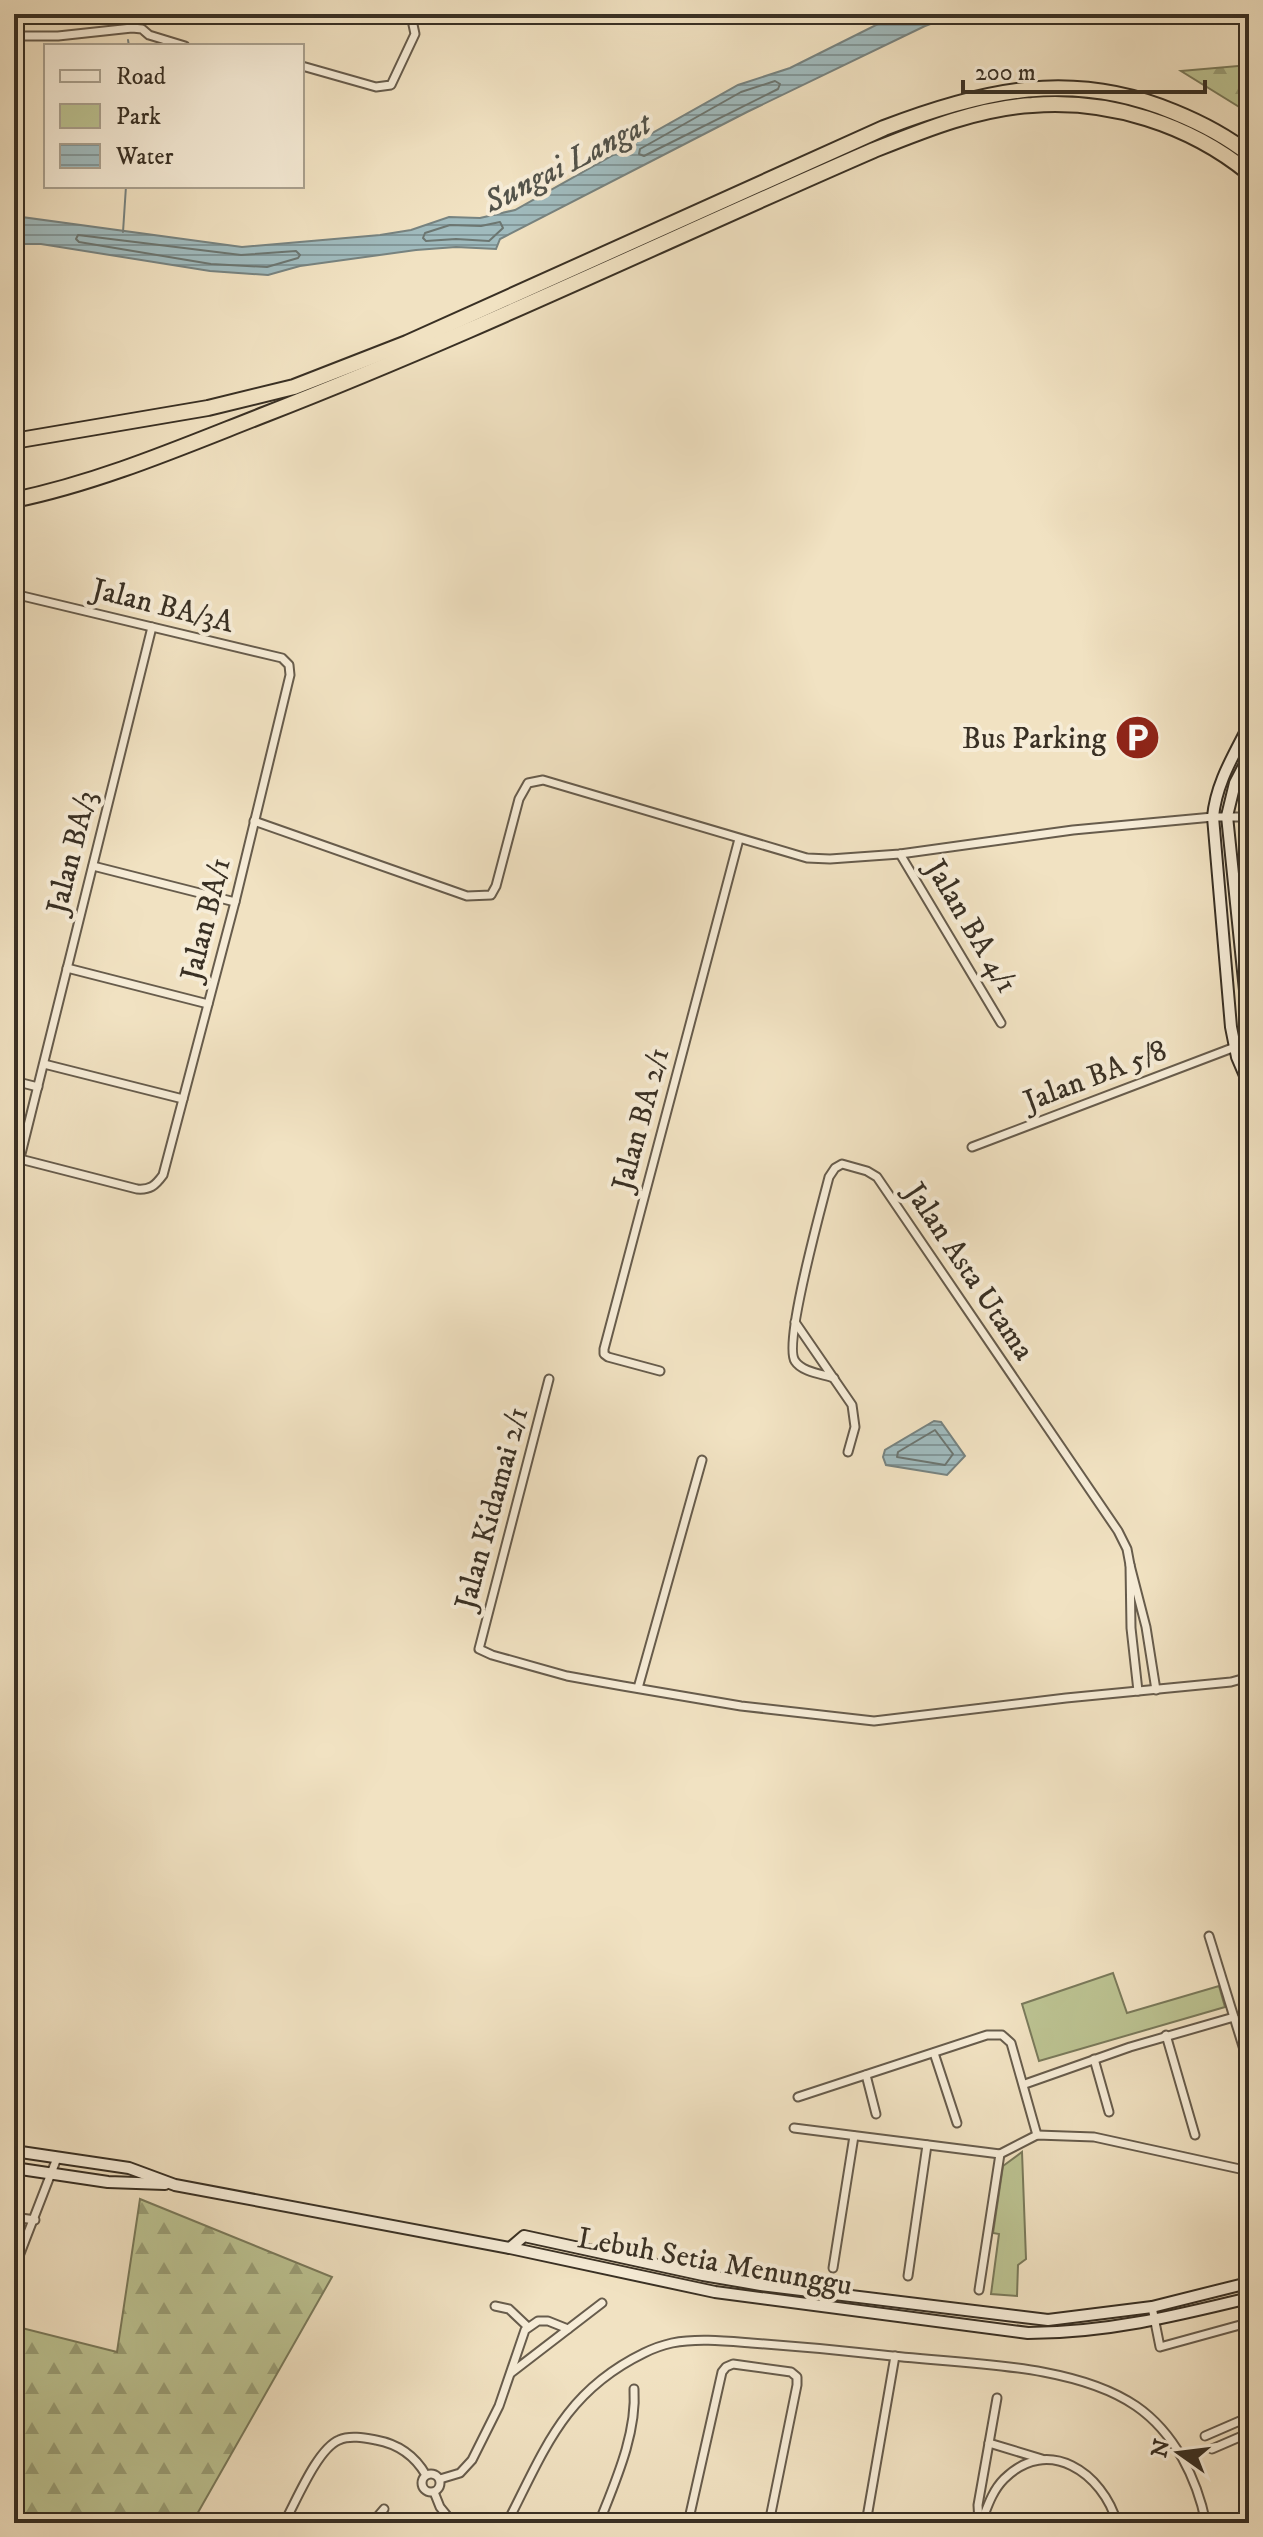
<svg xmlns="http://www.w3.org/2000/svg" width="1263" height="2537" font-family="'IM FELL DW Pica',serif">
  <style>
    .forest { fill: url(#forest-firs); stroke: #7a7a5b; stroke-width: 2 }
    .park { fill: #bcc392; stroke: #7a7a5b; stroke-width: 2 }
    .water { fill: url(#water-rules); stroke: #778380; stroke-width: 2 }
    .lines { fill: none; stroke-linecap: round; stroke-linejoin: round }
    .shore { stroke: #6c7671; stroke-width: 2 }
    .stream { stroke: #778380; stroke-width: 2 }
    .street-casing { stroke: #675c4c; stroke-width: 11 }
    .secondary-casing { stroke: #393024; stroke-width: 14 }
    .highway-casing { stroke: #393024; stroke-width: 18 }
    .street { stroke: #f6ecd7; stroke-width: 7 }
    .secondary { stroke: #f6ecd7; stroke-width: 10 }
    .highway { stroke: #f1e2c2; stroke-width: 14 }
    .labels { text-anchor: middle; stroke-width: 8; stroke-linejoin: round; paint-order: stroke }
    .street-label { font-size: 30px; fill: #393024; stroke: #f6ecd7 }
    .poi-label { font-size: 30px; fill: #393024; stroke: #f6ecd7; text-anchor: end }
    .water-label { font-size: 32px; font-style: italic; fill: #53534a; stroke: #f6ecd7 }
  </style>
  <defs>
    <pattern id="forest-firs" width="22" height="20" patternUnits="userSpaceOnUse" patternTransform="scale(2)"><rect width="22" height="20" fill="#bcc392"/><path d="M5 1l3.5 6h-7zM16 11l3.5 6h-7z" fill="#9a9f77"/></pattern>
    <pattern id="water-rules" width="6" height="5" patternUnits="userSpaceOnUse" patternTransform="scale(2)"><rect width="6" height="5" fill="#a0bbbe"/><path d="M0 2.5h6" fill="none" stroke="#83989a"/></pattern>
  </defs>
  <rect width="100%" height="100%" fill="#f1e2c2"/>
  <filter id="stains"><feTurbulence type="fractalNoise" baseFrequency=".0025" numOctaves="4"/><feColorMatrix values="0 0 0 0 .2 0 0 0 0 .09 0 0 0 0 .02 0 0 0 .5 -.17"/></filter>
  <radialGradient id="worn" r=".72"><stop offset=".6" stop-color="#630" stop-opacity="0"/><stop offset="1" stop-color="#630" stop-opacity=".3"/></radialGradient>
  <g class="forest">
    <polygon points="1249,65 1249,113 1181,71"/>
    <polygon points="140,2199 332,2277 192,2523 14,2523 14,2326 117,2352"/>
  </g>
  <g class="park">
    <polygon points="1113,1973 1127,2013 1219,1986 1225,2007 1039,2061 1022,2004"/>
    <polygon points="1022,2152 1026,2259 1018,2265 1017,2296 991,2294 999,2234 993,2233 1003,2166"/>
  </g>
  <g class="water">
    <polygon points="898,14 958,14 925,26 747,112 500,239 496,249 456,247 416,250 300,266 268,275 210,271 41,244 14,244 14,216 242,247 380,235 411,230 449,217 480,218 515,210 738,85 790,68"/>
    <polygon points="934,1421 941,1422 965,1456 947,1475 886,1465 883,1457 885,1450"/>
  </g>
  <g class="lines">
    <g class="shore">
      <polygon points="775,81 780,84 778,89 644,156 639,154 640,149 741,92"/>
      <polygon points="500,222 503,228 489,241 456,239 426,241 423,238 425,233 450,225 481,226"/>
      <polygon points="78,235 241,255 296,251 300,255 298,258 267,267 211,264 79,242 76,239"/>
      <polygon points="935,1430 953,1454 945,1465 897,1457 898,1452"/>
    </g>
    <g class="stream">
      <polyline points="127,14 128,23"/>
      <polyline points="128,40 129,46"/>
      <polyline points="123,232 126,186"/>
    </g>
    <defs>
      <g id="street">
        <polyline points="14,36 58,36 132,28 142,29 149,35 185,46"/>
        <polyline points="302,66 376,87 391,85 415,34 412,20 405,14"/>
        <path d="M 14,594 L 282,658 L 289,665 L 290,675 L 235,902 L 163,1175 C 155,1186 150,1190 137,1189 L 20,1159"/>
        <polyline points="254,821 450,890 467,896 491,895 496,886 519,799 528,783 543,780 807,858 830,859 900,854 1073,830 1213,817 1249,817"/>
        <polyline points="900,854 1001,1023"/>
        <polyline points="93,866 235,902"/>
        <polyline points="67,968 208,1004"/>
        <polyline points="44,1064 183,1099"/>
        <polyline points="14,1081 38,1087"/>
        <polyline points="972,1147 1235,1047"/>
        <polyline points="14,1182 152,627"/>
        <polyline points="795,1322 852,1405 855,1427 848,1452"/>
        <polyline points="660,1371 608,1357 604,1354 604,1349 739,839"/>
        <path d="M 834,1378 C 822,1374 802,1372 795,1361 C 783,1344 822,1205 829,1177 L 835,1168 L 842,1164 L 867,1171 L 877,1177 L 1118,1531 L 1127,1549 L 1130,1565"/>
        <polyline points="549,1379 479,1649 492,1655 567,1676 623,1686 741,1706 874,1721 1066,1698 1231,1682 1249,1677"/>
        <polyline points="638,1688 702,1460"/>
        <polyline points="1138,1691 1131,1628 1130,1565 1146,1627 1156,1690"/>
        <polyline points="1209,1936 1249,2066"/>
        <polyline points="14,1966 19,1984 14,2004"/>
        <polyline points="1166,2035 1195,2135"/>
        <polyline points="934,2053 957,2123"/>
        <polyline points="1094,2059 1109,2112"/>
        <polyline points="866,2075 876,2114"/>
        <polyline points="1025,2084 1130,2047 1234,2017"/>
        <polyline points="798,2097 987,2035 1002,2035 1011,2043 1037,2135"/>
        <polyline points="794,2128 1000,2154 1037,2135 1094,2137 1249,2171"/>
        <polyline points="14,2217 35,2220"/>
        <polyline points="833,2268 854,2136"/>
        <polyline points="14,2269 57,2158"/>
        <polyline points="908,2276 927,2145"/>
        <polyline points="979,2290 1000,2154"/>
        <polyline points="495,2306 509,2309 528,2327"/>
        <polyline points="1152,2307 1160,2347 1240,2325 1249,2327"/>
        <polyline points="511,2373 602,2303"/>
        <polyline points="1205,2436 1249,2417"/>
        <polyline points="989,2443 1042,2459"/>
        <polyline points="1212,2449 1249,2433"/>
        <circle cx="431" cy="2483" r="9"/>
        <polyline points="440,2479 460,2473 472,2460 499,2406 525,2330 538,2321 548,2321 568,2329"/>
        <polyline points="434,2492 440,2507 453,2523"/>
        <path d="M 284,2523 C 296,2502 317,2449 339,2440 C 350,2435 365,2438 376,2440 C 398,2444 415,2456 426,2475"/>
        <polyline points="372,2523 384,2509"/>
        <path d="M 507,2523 C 545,2449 564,2392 644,2353 C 652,2349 663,2345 672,2343 C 697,2338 726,2341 751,2343 C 795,2346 839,2350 883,2355 C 959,2364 1072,2362 1136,2406 C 1175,2433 1197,2479 1206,2523"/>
        <path d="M 599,2523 C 615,2482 637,2434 634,2389"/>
        <polyline points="688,2523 722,2372 726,2367 733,2364 791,2372 797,2377 797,2385 769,2523"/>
        <polyline points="866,2523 895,2356"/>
        <polyline points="979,2523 978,2505 997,2398"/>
        <path d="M 981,2523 C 987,2508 992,2491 1004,2479 C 1048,2435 1103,2473 1117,2523"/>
      </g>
      <g id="secondary">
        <path d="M 1249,725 C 1234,755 1216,783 1213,817 L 1231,1027 L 1237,1057 L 1249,1085"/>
        <polyline points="1249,756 1235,783 1227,816 1249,1029"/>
        <path d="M 14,2151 L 129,2168 L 175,2185 L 510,2248 L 715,2292 L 1028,2333 C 1105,2333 1175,2316 1249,2298"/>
        <polyline points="14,2168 108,2182 165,2184"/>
        <polyline points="510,2248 524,2236 703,2275 761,2285 1048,2320 1152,2307 1244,2284"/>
        <polyline points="1249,2268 1244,2284 1249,2299"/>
      </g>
      <g id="highway">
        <path d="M 14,441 L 208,408 L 294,387 L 407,343 L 884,128 C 983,90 1073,69 1174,112 C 1201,123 1226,136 1249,154"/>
        <path d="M 14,500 C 101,482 184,446 266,414 C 472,334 671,238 874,150 C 924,130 978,108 1032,105 C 1109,99 1189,124 1249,173"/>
      </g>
    </defs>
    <use href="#street" class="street-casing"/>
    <use href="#secondary" class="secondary-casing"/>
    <use href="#highway" class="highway-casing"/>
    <use href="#street" class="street"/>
    <use href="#secondary" class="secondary"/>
    <use href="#highway" class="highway"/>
  </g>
  <defs>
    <symbol id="parking-disc" viewBox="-11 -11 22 22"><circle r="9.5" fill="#8f2418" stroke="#f6ecd7"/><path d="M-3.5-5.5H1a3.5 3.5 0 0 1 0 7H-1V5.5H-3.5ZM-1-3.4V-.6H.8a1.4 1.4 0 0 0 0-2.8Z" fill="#fff"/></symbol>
  </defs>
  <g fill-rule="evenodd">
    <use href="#parking-disc" x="1112" y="712" width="51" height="51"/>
  </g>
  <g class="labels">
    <g class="street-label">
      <text transform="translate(163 605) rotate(14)" y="10">Jalan BA/3A</text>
      <text transform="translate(71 852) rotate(-76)" y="10">Jalan BA/3</text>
      <text transform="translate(205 919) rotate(-76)" y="10">Jalan BA/1</text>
      <text transform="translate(972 926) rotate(59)" y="10">Jalan BA 4/1</text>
      <text transform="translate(1095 1075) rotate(-21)" y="10">Jalan BA 5/8</text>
      <text transform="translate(640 1119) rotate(-75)" y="10">Jalan BA 2/1</text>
      <text transform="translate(970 1271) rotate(56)" y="10">Jalan Asta Utama</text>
      <text transform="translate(491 1508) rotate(-75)" y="10">Jalan Kidamai 2/1</text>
      <text transform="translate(715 2261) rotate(10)" y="10">Lebuh Setia Menunggu</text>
    </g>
    <g class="poi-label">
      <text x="1106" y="748">Bus Parking</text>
    </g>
    <g class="water-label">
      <text transform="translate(567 162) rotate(-27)" y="11">Sungai Langat</text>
    </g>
  </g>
  <rect width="1263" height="2537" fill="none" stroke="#f1e2c2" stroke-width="48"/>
  <rect x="16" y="16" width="1231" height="2505" fill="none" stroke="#393024" stroke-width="4"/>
  <rect x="24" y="24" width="1215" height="2489" fill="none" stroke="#393024" stroke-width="2"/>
  <rect x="44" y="44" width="260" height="144" fill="#f6ecd7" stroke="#aaa18f" stroke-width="2"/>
  <rect x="60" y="70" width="40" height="12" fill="#f6ecd7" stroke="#aaa18f" stroke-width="2"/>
  <text x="116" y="84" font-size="24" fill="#393024">Road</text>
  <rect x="60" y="104" width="40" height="24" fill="#bcc392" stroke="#aaa18f" stroke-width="2"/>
  <text x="116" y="124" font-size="24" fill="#393024">Park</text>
  <rect x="60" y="144" width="40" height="24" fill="url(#water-rules)" stroke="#aaa18f" stroke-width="2"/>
  <text x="116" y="164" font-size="24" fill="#393024">Water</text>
  <g transform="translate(1179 2453) rotate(284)" stroke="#f6ecd7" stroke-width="6" paint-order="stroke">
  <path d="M0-6L14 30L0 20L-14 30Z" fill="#393024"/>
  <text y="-12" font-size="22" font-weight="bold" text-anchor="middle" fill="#393024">N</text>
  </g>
  <path d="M963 80v12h242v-12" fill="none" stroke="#393024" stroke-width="4"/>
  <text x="975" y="80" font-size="24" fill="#393024" stroke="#f6ecd7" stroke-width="6" paint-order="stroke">200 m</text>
  <rect width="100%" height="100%" filter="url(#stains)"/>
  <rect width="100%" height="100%" fill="url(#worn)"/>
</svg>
